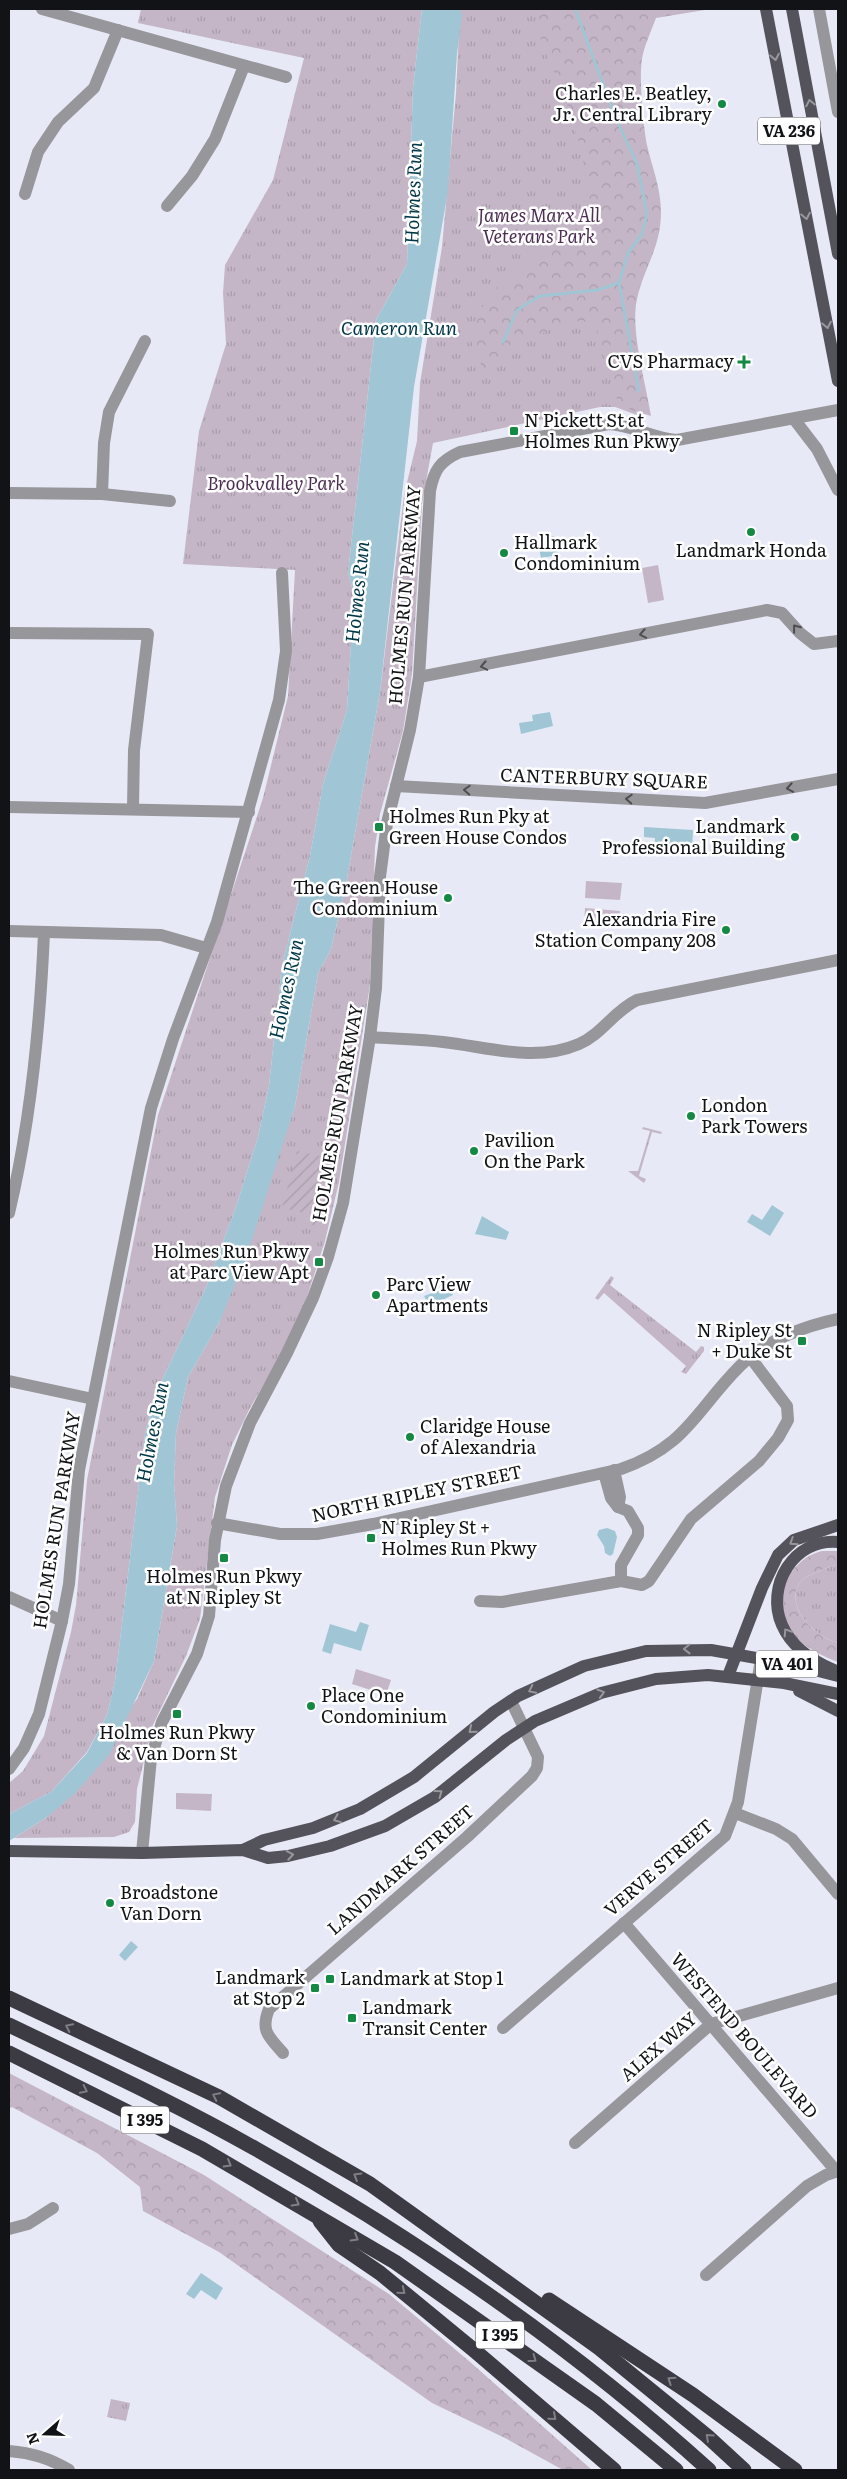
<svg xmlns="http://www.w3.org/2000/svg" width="847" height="2479" font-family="Literata,serif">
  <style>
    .grass { fill: url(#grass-tufts) }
    .forest { fill: url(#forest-crowns) }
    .garden { fill: url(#garden-furrows) }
    .pitch { fill: #c5b6c7 }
    .water { fill: #a0c6d5 }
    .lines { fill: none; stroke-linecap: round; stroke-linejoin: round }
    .stream { stroke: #a0c6d5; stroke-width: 3 }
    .minor { stroke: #97969b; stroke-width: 12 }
    .major { stroke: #54525a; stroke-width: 12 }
    .highway { stroke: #3c3a43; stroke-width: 15 }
    .oneway { stroke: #98979c }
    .oneway2 { stroke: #4e4e52 }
    .oneway3 { stroke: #807f85 }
    .poi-dot { fill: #148943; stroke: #fff; stroke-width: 2 }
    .labels { text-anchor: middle; stroke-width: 5; stroke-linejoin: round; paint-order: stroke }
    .shield { fill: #fff; stroke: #595a5d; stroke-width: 1 }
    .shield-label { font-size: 16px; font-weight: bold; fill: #121317 }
    .poi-label { font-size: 18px; fill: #121317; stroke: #fff; text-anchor: start }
    .park-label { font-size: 18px; font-style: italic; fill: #4d2d53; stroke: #fff }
    .street-label { font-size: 18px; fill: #121317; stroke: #fff }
    .water-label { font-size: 19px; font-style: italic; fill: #003849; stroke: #fff }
  </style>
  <defs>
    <pattern id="grass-tufts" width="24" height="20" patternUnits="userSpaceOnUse" patternTransform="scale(1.25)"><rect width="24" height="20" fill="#c5b6c7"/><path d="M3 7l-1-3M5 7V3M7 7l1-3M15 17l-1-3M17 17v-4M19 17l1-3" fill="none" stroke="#a89caa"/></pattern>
    <pattern id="forest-crowns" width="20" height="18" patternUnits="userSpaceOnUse" patternTransform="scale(1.25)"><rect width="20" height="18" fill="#c5b6c7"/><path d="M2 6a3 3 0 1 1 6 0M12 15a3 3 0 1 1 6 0" fill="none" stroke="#a89caa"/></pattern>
    <pattern id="garden-furrows" width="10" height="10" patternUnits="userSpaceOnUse" patternTransform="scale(1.25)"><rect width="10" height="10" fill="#c5b6c7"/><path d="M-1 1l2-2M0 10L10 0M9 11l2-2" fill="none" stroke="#a89caa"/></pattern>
  </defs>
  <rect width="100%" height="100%" fill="#e7eaf6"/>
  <g class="grass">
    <polygon points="141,9 422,9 413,87 407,264 376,320 348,573 354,594 347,710 323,784 310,856 282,965 269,1086 258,1137 236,1207 207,1285 155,1395 145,1434 115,1681 107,1715 87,1752 51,1792 9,1814 9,1783 23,1771 44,1736 71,1632 76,1605 87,1480 158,1115 263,798 288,696 295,570 183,564 199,431 226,344 223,293 225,265 273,180 304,58 138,23"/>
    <polygon points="460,9 588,9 613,285 637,415 615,407 600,407 433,443 422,504 412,674 403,731 380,814 375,847 370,985 339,1182 325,1241 305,1303 282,1353 250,1408 232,1445 215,1497 200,1619 186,1656 153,1725 137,1789 135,1822 129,1832 114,1837 14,1838 47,1817 137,1699 154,1661 177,1526 174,1483 176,1433 188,1377 219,1323 295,1106 318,973 331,949 346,884 380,692 404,495 417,441 420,383 442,247 456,93"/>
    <polygon points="643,1127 662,1132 661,1134 652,1132 639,1176 646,1179 644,1183 628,1171 638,1171 650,1131 642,1129"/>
    <polygon points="611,1276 614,1278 610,1285 696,1352 701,1346 704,1347 704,1351 686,1374 681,1372 686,1366 604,1293 598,1300 595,1298"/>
    <path d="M 838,1564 L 838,1643 C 815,1637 780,1604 803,1579 C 806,1576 834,1565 838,1564 Z"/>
    <polygon points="111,2399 130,2403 126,2421 107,2417"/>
  </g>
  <g class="forest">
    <path d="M 536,9 L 711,9 L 656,18 C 652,29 646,42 643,54 C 638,73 643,124 647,145 C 652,167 661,188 661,212 C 661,248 644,267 637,299 C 630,330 646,384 651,416 L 619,406 L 594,322 L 571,321 L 538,335 L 484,372 L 471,341 L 478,315 L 492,291 L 551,248 L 586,229 C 593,181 577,129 560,86 C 550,62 535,35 536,9 Z"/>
    <path d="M 822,1551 L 838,1551 L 838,1564 C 834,1565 806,1576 803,1579 C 780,1604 815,1637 838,1643 L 838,1662 C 822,1656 808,1649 795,1637 C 768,1608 785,1560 822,1551 Z"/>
    <polygon points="9,2073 204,2175 389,2294 469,2361 592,2470 563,2470 505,2438 432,2403 219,2252 143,2211 140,2187 97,2153 12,2107 9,2109"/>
  </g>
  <polygon class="garden" points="297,1151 334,1159 323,1226 312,1225 314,1215 282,1208"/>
  <g class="pitch">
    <polygon points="658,565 664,600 648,603 642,568"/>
    <polygon points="586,881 622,883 620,900 585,898"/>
    <polygon points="585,908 620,911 619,927 584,925"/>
    <polygon points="356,1669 391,1680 386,1695 352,1684"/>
    <polygon points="176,1793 212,1794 211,1811 176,1809"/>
  </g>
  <g class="water">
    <polygon points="422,9 460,9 462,14 457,54 448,191 414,387 380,692 346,884 331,949 318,973 295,1106 247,1255 219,1323 188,1377 176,1433 174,1483 177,1526 154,1661 109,1755 74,1794 47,1817 9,1841 9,1814 51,1792 87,1753 107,1715 115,1681 145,1434 155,1395 207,1285 236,1207 258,1137 269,1086 282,965 310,856 323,784 347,710 354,594 348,573 376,320 407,264 413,87"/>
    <polygon points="554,536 558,555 541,558 539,548 545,547 543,538"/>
    <polygon points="550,712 553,726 521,734 519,723 533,721 532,715"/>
    <polygon points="644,827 693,830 692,850 654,847 655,838 644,837"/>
    <polygon points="772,1205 784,1213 770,1236 747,1222 752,1214 762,1220"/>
    <polygon points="482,1216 509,1232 506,1240 475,1234"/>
    <polygon points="449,1287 453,1295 429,1306 424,1296"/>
    <polygon points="607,1528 615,1531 617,1537 613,1554 610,1556 605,1553 604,1546 597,1535 599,1530"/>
    <polygon points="360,1622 369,1625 361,1651 334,1643 331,1654 322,1651 330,1624 356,1632"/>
    <polygon points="131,1941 138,1947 125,1961 119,1955"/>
    <polygon points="201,2273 223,2288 216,2300 201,2290 194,2299 186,2294"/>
  </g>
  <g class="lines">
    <g class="stream">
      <polyline points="575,9 615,116 637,164 647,214 642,234 628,253 619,283 639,391"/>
      <polyline points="503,342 517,310 540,296 598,290 618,283"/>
    </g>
    <g class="minor">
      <polyline points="42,9 286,77"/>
      <polyline points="819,9 838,112"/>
      <polyline points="25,194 38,152 58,122 94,88 118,30"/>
      <polyline points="167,206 192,176 215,139 244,66"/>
      <polyline points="794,419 817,449 838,490"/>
      <polyline points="9,493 102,494 170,501"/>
      <polyline points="102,494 104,443 109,412 145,341"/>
      <polyline points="9,633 148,634 134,750 133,808"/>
      <polyline points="419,677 767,610 782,613 800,633 814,644 838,641"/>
      <polyline points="396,786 705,803 838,779"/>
      <polyline points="9,807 249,812"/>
      <polyline points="9,931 161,935 206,948"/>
      <path d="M 370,1037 C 395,1039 419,1039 443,1042 C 488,1047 535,1063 579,1044 C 602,1034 614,1011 637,1000 L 838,960"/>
      <path d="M 9,1213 C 31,1121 40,1027 44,933"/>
      <polyline points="9,1381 93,1399"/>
      <polyline points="614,1470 620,1497 618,1507"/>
      <polyline points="604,1473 611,1498 618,1507 628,1511 638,1528 638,1535 621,1565 621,1581"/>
      <path d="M 217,1523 L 280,1534 L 317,1534 L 373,1524 L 621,1469 C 687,1446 695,1411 740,1366 C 765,1341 804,1326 838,1319"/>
      <polyline points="9,1597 62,1621"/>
      <polyline points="480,1601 502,1602 621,1581 642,1585 649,1581 691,1519 759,1461 778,1438 788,1420 787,1406 750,1357"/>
      <polyline points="9,1769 24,1748 39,1714 62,1621 69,1584 79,1470 151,1108 173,1039 217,922 279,700 286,651 282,573"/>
      <polyline points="735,1813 776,1829 792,1839 838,1894"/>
      <path d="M 142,1853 L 151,1758 L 162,1722 L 197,1654 L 209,1616 L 215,1540 L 226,1486 L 250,1423 L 287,1353 L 313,1298 L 328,1257 L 343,1203 L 370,1037 L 376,988 L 380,877 L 387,823 L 410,730 L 419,677 L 430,491 C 434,470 440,461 460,452 L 609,424 C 633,425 653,439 677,440 L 838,410"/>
      <polyline points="624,1923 837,2172"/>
      <polyline points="503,2028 725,1836 738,1802 761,1659"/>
      <path d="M 283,2053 C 269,2037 260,2031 269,2009 L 467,1837 L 532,1776 L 537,1768 L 538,1757 L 511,1701"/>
      <polyline points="575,2143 711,2024 838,1988"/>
      <polyline points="9,2229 28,2224 53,2208"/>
      <polyline points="706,2275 807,2186 826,2175 838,2171"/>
      <path d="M 9,2451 C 32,2453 49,2458 69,2470"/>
    </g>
    <g class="major">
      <polyline points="766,9 838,381"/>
      <polyline points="792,9 838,254"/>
      <path d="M 834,1670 C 813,1661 791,1646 782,1625 C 765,1586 794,1538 838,1542"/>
      <polyline points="728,1676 762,1588 778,1555 794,1540 838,1525"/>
      <polyline points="799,1691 838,1711"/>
      <polyline points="243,1850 264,1840 313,1828 360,1809 414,1777 494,1712 518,1696 584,1666 646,1651 711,1650 795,1665 838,1676"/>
      <polyline points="9,1851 142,1853 243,1850 268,1858 288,1856 330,1846 385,1826 435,1797 506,1740 535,1721 601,1693 656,1679 708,1675 784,1683 838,1694"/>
    </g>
    <g class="highway">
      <polyline points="9,1998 219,2097 370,2184 599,2348 707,2436 744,2470"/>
      <path d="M 9,2025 C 92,2065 175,2103 256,2149 C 416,2239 572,2346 709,2470"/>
      <polyline points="9,2053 202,2149 395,2262 596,2404 676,2470"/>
      <polyline points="320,2221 339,2245 380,2273 475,2351 614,2470"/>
      <polyline points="549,2300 693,2395 795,2470"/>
    </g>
  </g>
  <defs><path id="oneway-chevron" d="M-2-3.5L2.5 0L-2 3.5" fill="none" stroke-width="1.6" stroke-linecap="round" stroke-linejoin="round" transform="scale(1.25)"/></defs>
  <g class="oneway">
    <use href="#oneway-chevron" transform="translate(775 57) rotate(79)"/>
    <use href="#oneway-chevron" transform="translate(810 103) rotate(-101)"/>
    <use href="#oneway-chevron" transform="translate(806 216) rotate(79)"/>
    <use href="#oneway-chevron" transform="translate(827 325) rotate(79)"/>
    <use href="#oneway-chevron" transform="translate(793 1542) rotate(147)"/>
    <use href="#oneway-chevron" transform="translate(787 1632) rotate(-123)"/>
    <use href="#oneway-chevron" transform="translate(687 1649) rotate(179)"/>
    <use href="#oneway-chevron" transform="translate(532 1690) rotate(154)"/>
    <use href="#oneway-chevron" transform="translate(601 1693) rotate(-17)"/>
    <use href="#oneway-chevron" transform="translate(472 1730) rotate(140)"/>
    <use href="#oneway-chevron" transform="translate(439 1793) rotate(-36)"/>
    <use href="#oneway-chevron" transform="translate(337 1819) rotate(158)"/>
    <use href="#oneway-chevron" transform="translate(290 1855) rotate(-10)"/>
  </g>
  <g class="oneway2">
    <use href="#oneway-chevron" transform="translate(796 628) rotate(-128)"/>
    <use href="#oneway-chevron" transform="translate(643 634) rotate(169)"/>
    <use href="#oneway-chevron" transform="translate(484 666) rotate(169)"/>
    <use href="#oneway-chevron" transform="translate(790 788) rotate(170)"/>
    <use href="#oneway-chevron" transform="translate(467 790) rotate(-177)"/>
    <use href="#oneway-chevron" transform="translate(629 799) rotate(-177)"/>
  </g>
  <g class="oneway3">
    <use href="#oneway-chevron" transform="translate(69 2027) rotate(-154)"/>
    <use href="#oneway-chevron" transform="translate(84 2090) rotate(26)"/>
    <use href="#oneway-chevron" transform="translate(216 2096) rotate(-154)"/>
    <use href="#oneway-chevron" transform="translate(228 2164) rotate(30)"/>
    <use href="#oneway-chevron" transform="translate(357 2176) rotate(-149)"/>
    <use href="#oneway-chevron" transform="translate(296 2203) rotate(30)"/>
    <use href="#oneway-chevron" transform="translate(355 2238) rotate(31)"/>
    <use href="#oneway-chevron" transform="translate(402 2291) rotate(39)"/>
    <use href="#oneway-chevron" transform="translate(533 2359) rotate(36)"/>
    <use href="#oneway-chevron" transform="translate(671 2380) rotate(-146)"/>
    <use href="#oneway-chevron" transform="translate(553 2417) rotate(41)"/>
    <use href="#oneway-chevron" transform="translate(709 2437) rotate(-138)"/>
  </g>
  <g class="poi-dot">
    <circle cx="722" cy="104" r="5"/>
    <path d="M741.5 354.5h5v5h5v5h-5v5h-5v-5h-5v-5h5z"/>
    <rect x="509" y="426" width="10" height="10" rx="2.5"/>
    <circle cx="751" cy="532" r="5"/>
    <circle cx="504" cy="553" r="5"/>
    <rect x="374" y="822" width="10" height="10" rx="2.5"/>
    <circle cx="795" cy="837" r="5"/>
    <circle cx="448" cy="898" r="5"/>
    <circle cx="726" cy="930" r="5"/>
    <circle cx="691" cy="1116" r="5"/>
    <circle cx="474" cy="1151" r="5"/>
    <rect x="314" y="1257" width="10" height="10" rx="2.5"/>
    <circle cx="376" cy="1295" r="5"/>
    <rect x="797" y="1336" width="10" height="10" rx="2.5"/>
    <circle cx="410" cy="1437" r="5"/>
    <rect x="366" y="1533" width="10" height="10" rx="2.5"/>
    <rect x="219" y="1553" width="10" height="10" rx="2.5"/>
    <circle cx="311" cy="1706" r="5"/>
    <rect x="172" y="1709" width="10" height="10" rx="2.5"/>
    <circle cx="110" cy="1903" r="5"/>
    <rect x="325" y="1974" width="10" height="10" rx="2.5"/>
    <rect x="310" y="1983" width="10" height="10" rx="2.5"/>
    <rect x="347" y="2013" width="10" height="10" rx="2.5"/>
  </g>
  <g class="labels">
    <g class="shield">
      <rect x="758" y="117.5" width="62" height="27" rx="4"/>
      <rect x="756" y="1650.5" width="62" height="27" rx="4"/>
      <rect x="121" y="2106.5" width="48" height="27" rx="4"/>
      <rect x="476" y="2321.5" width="48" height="27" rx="4"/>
    </g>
    <g class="shield-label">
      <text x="789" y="137">VA 236</text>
      <text x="787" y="1670">VA 401</text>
      <text x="145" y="2126">I 395</text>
      <text x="500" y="2341">I 395</text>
    </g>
    <g class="poi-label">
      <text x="712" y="100" text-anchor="end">Charles E. Beatley,<tspan x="712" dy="21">Jr. Central Library</tspan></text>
      <text x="734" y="368" text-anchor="end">CVS Pharmacy</text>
      <text x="524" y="427">N Pickett St at<tspan x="524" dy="21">Holmes Run Pkwy</tspan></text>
      <text x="514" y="549">Hallmark<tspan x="514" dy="21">Condominium</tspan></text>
      <text x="751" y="557" text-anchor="middle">Landmark Honda</text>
      <text x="389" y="823">Holmes Run Pky at<tspan x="389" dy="21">Green House Condos</tspan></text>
      <text x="785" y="833" text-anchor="end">Landmark<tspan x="785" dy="21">Professional Building</tspan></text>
      <text x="438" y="894" text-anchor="end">The Green House<tspan x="438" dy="21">Condominium</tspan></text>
      <text x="716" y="926" text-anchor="end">Alexandria Fire<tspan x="716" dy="21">Station Company 208</tspan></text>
      <text x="701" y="1112">London<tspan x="701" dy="21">Park Towers</tspan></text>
      <text x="484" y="1147">Pavilion<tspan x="484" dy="21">On the Park</tspan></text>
      <text x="309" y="1258" text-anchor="end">Holmes Run Pkwy<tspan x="309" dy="21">at Parc View Apt</tspan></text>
      <text x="386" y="1291">Parc View<tspan x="386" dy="21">Apartments</tspan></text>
      <text x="792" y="1337" text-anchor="end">N Ripley St<tspan x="792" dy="21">+ Duke St</tspan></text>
      <text x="420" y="1433">Claridge House<tspan x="420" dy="21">of Alexandria</tspan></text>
      <text x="381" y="1534">N Ripley St +<tspan x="381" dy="21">Holmes Run Pkwy</tspan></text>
      <text x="224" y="1583" text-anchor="middle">Holmes Run Pkwy<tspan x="224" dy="21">at N Ripley St</tspan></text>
      <text x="321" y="1702">Place One<tspan x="321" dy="21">Condominium</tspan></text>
      <text x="177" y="1739" text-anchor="middle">Holmes Run Pkwy<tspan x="177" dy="21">&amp; Van Dorn St</tspan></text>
      <text x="120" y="1899">Broadstone<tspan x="120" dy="21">Van Dorn</tspan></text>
      <text x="305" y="1984" text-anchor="end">Landmark<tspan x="305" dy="21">at Stop 2</tspan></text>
      <text x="340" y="1985">Landmark at Stop 1</text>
      <text x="362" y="2014">Landmark<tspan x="362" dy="21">Transit Center</tspan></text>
    </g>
    <g class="park-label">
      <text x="539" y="222">James Marx All<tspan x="539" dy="21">Veterans Park</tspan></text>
      <text x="276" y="490">Brookvalley Park</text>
    </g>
    <g class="street-label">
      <text transform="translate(405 595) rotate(-85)" y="6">HOLMES RUN PARKWAY</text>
      <text transform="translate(604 779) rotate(2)" y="6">CANTERBURY SQUARE</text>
      <text transform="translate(338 1113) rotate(-80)" y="6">HOLMES RUN PARKWAY</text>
      <text transform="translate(417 1494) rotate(-12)" y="6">NORTH RIPLEY STREET</text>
      <text transform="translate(57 1520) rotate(-81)" y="6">HOLMES RUN PARKWAY</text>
      <text transform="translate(659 1868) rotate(-41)" y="6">VERVE STREET</text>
      <text transform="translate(401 1870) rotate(-41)" y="6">LANDMARK STREET</text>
      <text transform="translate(744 2036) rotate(49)" y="6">WESTEND BOULEVARD</text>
      <text transform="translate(659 2047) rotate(-41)" y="6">ALEX WAY</text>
    </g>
    <g class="water-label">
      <text transform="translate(413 193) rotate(-88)" y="7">Holmes Run</text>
      <text x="399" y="335">Cameron Run</text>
      <text transform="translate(357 592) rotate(-84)" y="7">Holmes Run</text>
      <text transform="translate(286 989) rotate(-78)" y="7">Holmes Run</text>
      <text transform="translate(152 1432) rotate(-79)" y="7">Holmes Run</text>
    </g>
  </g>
  <rect width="847" height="2479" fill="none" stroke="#121317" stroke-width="20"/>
  <g transform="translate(45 2434) rotate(250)" stroke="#ffffff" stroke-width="4" paint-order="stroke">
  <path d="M0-4L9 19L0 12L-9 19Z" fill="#121317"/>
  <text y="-8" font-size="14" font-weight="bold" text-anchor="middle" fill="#121317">N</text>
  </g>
</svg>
